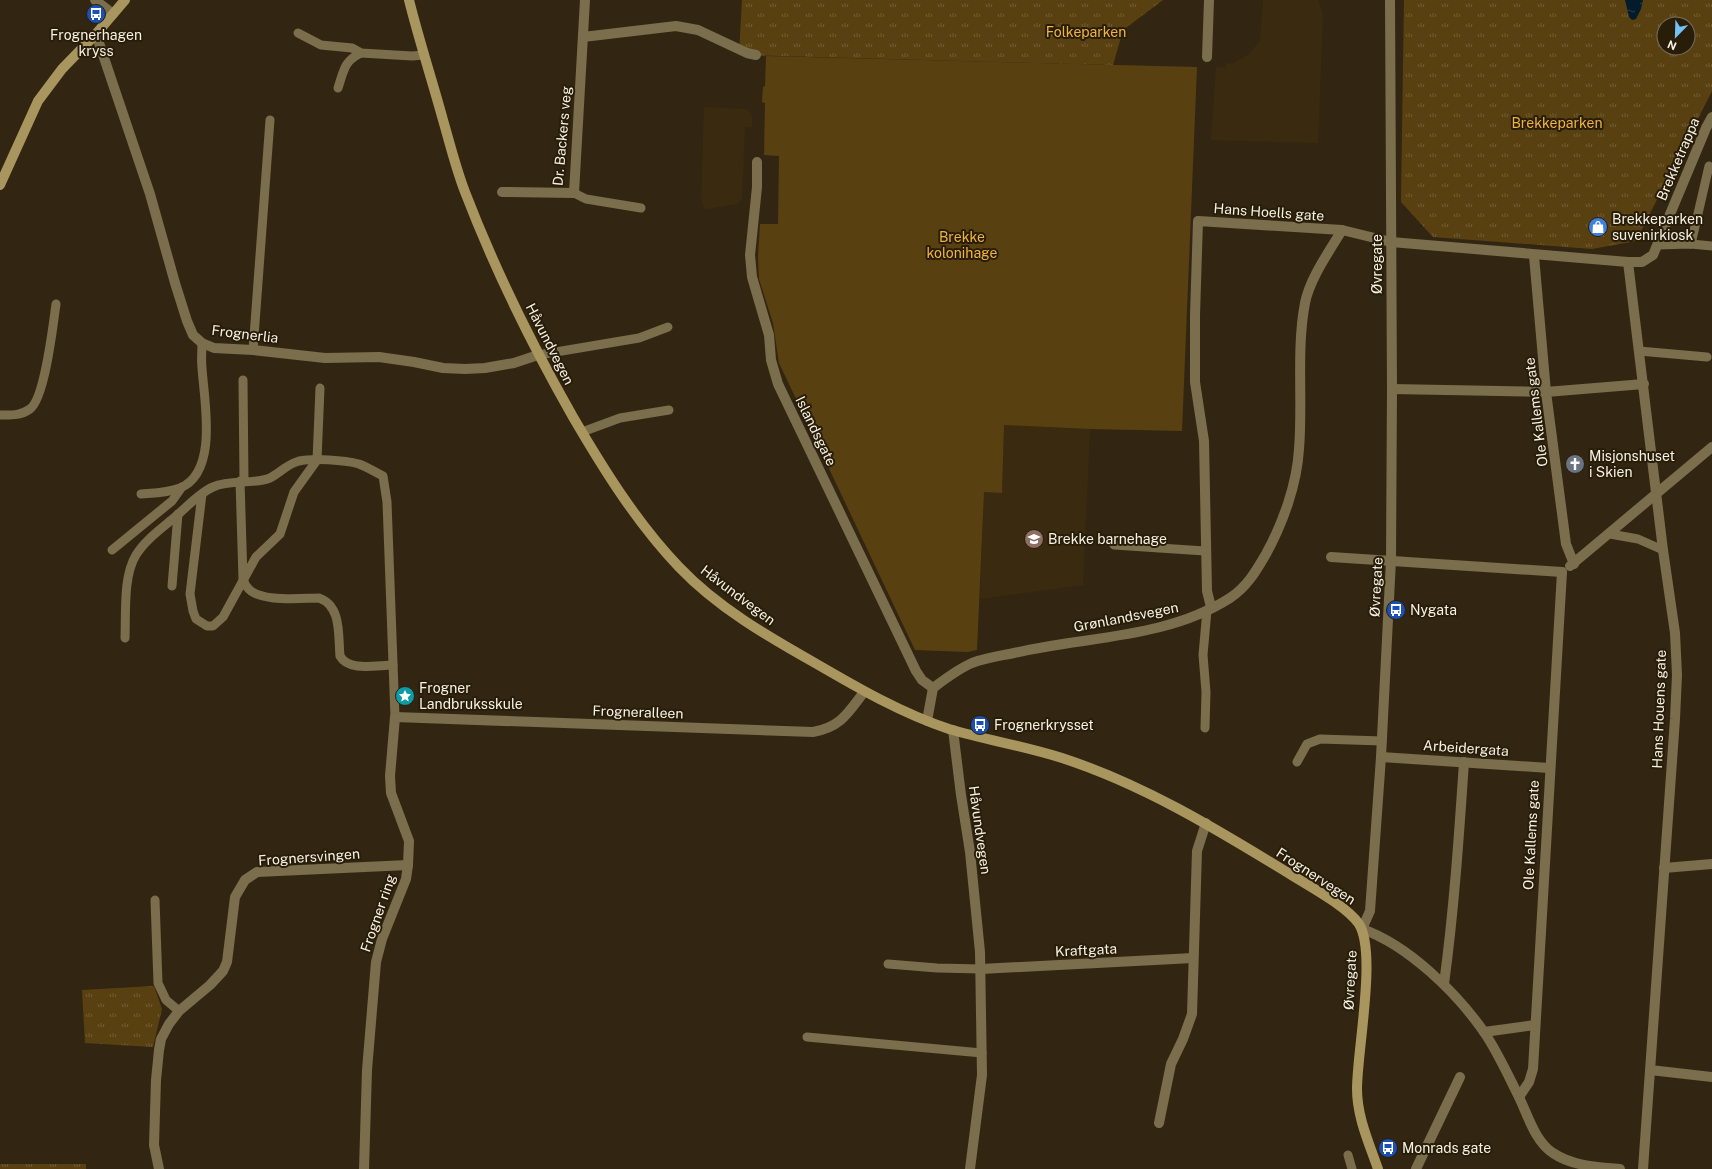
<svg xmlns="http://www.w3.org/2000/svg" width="1712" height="1169" font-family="'Public Sans',sans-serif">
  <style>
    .built { fill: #3a2b10 }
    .green { fill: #594011 }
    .park { fill: url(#park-tufts); fill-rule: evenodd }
    .water { fill: url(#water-ripples) }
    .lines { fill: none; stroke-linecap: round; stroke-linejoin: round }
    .service { stroke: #7a6e4c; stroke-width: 9 }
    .minor { stroke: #7a6e4c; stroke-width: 10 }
    .tertiary { stroke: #7a6e4c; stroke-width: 10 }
    .secondary { stroke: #a9965e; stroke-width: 10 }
    .labels { text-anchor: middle; stroke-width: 4; stroke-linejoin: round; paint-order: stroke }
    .park-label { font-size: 14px; fill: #f0b340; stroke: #281d09 }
    .poi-label { font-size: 14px; fill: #f7f0e4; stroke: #281d09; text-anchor: start }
    .street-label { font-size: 14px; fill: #f7f0e4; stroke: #281d09 }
  </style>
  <defs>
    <pattern id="park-tufts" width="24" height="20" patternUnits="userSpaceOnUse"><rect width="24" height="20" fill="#594011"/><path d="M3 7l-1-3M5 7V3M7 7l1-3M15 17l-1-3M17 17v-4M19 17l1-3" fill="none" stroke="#725c34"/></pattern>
    <pattern id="water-ripples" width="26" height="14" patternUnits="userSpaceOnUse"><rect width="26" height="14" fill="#041b2c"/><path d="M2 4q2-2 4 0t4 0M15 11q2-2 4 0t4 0" fill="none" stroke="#293c4a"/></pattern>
  </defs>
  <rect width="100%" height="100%" fill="#322613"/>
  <g class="built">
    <polygon points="1263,0 1318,0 1323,14 1318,143 1211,140 1216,67 1226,68 1226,63 1232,64 1241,59 1249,54 1260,41"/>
    <polygon points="704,107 743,109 748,110 752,117 752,127 745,127 742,198 738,204 705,209 701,199"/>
    <polygon points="1004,425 1090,429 1083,585 980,599 984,492 1002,493"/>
  </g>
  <polygon class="green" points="766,56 1197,67 1182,431 1090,429 1004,425 1002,493 984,492 977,650 968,652 915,650 779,363 773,323 759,279 758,257 760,224 778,224 779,156 764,155 765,103 762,102 763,87 765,86"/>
  <g class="park">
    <polygon points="742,0 1163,0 1123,30 1113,65 739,55"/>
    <path d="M 1404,0 L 1712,0 L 1712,91 L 1636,241 L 1592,249 L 1433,237 L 1401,202 ZM 1664,24 L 1688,24 L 1688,48 L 1664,48 Z"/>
    <polygon points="154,986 162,1009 153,1047 85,1043 82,990"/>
    <rect x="0" y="1164" width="86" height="5"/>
  </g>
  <polygon class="water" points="1625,0 1643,0 1641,9 1636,19 1632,20 1629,17"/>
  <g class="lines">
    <g class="service">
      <polyline points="298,33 321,45 352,48 361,53 412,56 424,55"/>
      <path d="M 338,88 C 344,70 344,61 361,53"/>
      <polyline points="574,193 586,199 641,208"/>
      <polyline points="1691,244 1709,166"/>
      <polyline points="1657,245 1691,244 1712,246"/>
      <polyline points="253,350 270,120"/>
      <polyline points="1639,351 1707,357"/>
      <polyline points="538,355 639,338 668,327"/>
      <polyline points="243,380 244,481"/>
      <path d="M 0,415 C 11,415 20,416 30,409 C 45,398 53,325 56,304"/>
      <polyline points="582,432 620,418 669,410"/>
      <path d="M 240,481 L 243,579 C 244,581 245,585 247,587 C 258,603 302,598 319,598 C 342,606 338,636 340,656 C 349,672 377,665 393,665"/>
      <path d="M 141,494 C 154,493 167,493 180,488 C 219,472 204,400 202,368 C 201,359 202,351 202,343"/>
      <polyline points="202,494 190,594 193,611 196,619 207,626 213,626 223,617 256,557 280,534 294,492 317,460 320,388"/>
      <polyline points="1610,534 1638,539 1663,550"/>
      <polyline points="1114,545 1205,551"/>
      <polyline points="112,550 172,501 182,487"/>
      <polyline points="172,586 178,514"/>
      <path d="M 125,638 C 126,613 123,576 136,555 C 145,540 162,528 175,517 C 187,507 199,493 213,487 C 231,479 252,485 270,478 C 280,473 287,464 299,461 C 313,458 344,460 359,464 C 367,467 375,472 383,476 L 387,502 L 395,717"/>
      <polyline points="1205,728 1206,692 1203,655 1207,610"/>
      <polyline points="1297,762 1307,744 1320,739 1382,741"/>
      <polyline points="155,900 158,983 166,1000 179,1011"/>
      <polyline points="888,964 937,968 981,969"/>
      <polyline points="807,1037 982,1053"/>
      <polyline points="1348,1155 1352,1169"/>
    </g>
    <g class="minor">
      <polyline points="95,0 113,14"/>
      <polyline points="96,34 150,194 175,283 187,321 193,335 202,343 214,348 253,350 325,358 379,357 414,362 443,368 465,369 485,368 514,363 538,355"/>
      <polyline points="583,37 676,26 698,30 747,53 756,55"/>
      <polyline points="1207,57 1209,0"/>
      <polyline points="757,162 757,187 750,255 752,277 769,335 771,360 778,384 916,671 922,680 933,688"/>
      <polyline points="502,192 574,193 585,0"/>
      <polyline points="1534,256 1546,392 1566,544 1574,564"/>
      <polyline points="1628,262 1663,550 1675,633 1677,675 1675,719 1643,1169"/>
      <polyline points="1392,389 1546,392 1644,384"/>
      <polyline points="1331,557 1562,572"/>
      <polyline points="1570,566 1712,447"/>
      <polyline points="1211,607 1207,591 1204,441 1195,382 1195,315 1198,221 1342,230 1391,242 1628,262 1642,262 1653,255 1706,128 1712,117"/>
      <path d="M 927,721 L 933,688 C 945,679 958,669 972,663 C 985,658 1000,656 1014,653 C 1086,636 1166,639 1230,598 C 1247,587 1256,571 1266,554 C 1283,523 1297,484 1299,449 C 1303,402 1296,350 1305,303 C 1310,278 1329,252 1342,230"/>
      <polyline points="1381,757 1549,768"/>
      <polyline points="1664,868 1712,864"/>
      <polyline points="981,969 1193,958"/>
      <path d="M 1444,984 C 1454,910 1459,836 1464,762"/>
      <polyline points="1484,1032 1535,1025"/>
      <polyline points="1650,1070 1712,1077"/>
      <polyline points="1519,1097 1529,1082 1533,1069 1562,572"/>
      <polyline points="1159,1123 1171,1064 1183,1039 1192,1014 1197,851 1206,823"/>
      <polyline points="159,1169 154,1145 156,1080 159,1050 161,1039 169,1024 179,1011 210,985 223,971 227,962 235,897 245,880 257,872 408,865"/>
      <path d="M 364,1169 L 367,1070 L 376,962 L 382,939 L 406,879 L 408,865 L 409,841 L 391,793 L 390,776 L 395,717 L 813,732 C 841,727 848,713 864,692"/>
      <polyline points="1416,1169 1460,1077"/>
    </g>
    <g class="tertiary">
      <path d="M 1390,0 L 1392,389 L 1391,560 L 1381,757 L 1370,911 L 1362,929 C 1408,945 1457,993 1484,1032 C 1497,1051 1507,1073 1517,1093 C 1527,1112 1534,1141 1553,1153 C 1572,1166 1597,1167 1620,1169"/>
      <polyline points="953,730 961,795 970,852 980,952 982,1075 970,1169"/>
    </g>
    <g class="secondary">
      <path d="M 409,0 C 419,40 432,80 443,120 C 450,144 456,169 465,192 C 495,270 532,345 573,417 C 604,470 637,523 679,567 C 717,607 767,636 815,663 C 858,688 901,713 949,729 C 986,740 1025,746 1062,758 C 1142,784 1213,827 1285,871 C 1305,884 1346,905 1359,924 C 1377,953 1357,1051 1357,1089 C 1357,1117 1369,1143 1378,1169"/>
      <polyline points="0,185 38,101 62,69 96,34 125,0"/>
    </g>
  </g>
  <defs>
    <symbol id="bus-disc" viewBox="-11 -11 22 22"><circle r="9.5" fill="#1a4fb4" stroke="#281d09"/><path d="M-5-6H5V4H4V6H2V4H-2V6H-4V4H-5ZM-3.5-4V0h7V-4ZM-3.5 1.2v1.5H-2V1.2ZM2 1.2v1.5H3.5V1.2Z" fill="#fff"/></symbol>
    <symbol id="shop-disc" viewBox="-11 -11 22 22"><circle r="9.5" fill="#3f7fe0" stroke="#281d09"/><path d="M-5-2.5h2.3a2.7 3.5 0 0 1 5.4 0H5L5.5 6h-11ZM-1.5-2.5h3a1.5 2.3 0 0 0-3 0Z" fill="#fff"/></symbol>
    <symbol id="church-disc" viewBox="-11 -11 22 22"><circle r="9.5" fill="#6b7280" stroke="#281d09"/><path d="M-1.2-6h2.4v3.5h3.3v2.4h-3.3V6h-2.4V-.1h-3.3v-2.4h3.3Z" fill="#fff"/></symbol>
    <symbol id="school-disc" viewBox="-11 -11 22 22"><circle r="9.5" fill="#8d6e63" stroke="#281d09"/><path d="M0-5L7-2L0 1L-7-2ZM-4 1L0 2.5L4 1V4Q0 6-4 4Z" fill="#fff"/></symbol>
    <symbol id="sight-disc" viewBox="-11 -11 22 22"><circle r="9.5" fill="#0f9aa8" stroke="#281d09"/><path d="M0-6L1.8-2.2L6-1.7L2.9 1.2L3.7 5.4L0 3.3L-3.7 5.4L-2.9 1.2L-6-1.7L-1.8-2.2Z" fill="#fff"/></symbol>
  </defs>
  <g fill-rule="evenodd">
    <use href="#bus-disc" x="85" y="3" width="22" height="22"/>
    <use href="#shop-disc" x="1587" y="216" width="22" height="22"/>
    <use href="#church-disc" x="1564" y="453" width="22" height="22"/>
    <use href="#school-disc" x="1023" y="528" width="22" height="22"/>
    <use href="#bus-disc" x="1385" y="599" width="22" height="22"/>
    <use href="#sight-disc" x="394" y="685" width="22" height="22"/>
    <use href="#bus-disc" x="969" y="714" width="22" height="22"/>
    <use href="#bus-disc" x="1377" y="1137" width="22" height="22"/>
  </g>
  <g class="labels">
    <g class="park-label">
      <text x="1086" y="37">Folkeparken</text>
      <text x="1557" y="128">Brekkeparken</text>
      <text x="962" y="242">Brekke<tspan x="962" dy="16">kolonihage</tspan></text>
    </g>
    <g class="poi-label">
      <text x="96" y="40" text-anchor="middle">Frognerhagen<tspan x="96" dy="16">kryss</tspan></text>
      <text x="1612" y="224">Brekkeparken<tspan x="1612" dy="16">suvenirkiosk</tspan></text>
      <text x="1589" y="461">Misjonshuset<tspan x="1589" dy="16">i Skien</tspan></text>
      <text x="1048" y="544">Brekke barnehage</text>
      <text x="1410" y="615">Nygata</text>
      <text x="419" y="693">Frogner<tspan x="419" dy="16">Landbruksskule</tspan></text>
      <text x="994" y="730">Frognerkrysset</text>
      <text x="1402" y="1153">Monrads gate</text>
    </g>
    <g class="street-label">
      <text transform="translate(562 136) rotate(-85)" y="5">Dr. Backers veg</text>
      <text transform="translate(1678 159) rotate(-67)" y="5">Brekketrappa</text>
      <text transform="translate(1269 212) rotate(4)" y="5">Hans Hoells gate</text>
      <text transform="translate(1377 264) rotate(-90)" y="5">Øvregate</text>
      <text transform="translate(245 334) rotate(7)" y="5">Frognerlia</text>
      <text transform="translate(550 344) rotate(63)" y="5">Håvundvegen</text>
      <text transform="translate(1536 412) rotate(-97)" y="5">Ole Kallems gate</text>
      <text transform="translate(816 431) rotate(64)" y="5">Islandsgate</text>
      <text transform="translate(1376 587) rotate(-87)" y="5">Øvregate</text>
      <text transform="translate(738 595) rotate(37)" y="5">Håvundvegen</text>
      <text transform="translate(1126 617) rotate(-11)" y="5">Grønlandsvegen</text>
      <text transform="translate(1659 709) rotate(-88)" y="5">Hans Houens gate</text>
      <text transform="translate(638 712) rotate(2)" y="5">Frogneralleen</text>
      <text transform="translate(1466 748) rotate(4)" y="5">Arbeidergata</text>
      <text transform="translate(980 830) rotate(82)" y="5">Håvundvegen</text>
      <text transform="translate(1531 835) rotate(-87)" y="5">Ole Kallems gate</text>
      <text transform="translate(309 857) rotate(-4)" y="5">Frognersvingen</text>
      <text transform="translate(1316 876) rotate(33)" y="5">Frognervegen</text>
      <text transform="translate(378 913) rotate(-71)" y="5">Frogner ring</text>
      <text transform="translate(1086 950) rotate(-3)" y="5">Kraftgata</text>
      <text transform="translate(1350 980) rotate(-87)" y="5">Øvregate</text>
    </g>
  </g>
  <g transform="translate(1676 36) rotate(203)"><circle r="19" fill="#281d09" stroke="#7b7161"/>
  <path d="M0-3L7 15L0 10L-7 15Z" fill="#75c0f6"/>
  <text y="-6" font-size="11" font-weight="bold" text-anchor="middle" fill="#f7f0e4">N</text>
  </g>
</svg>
